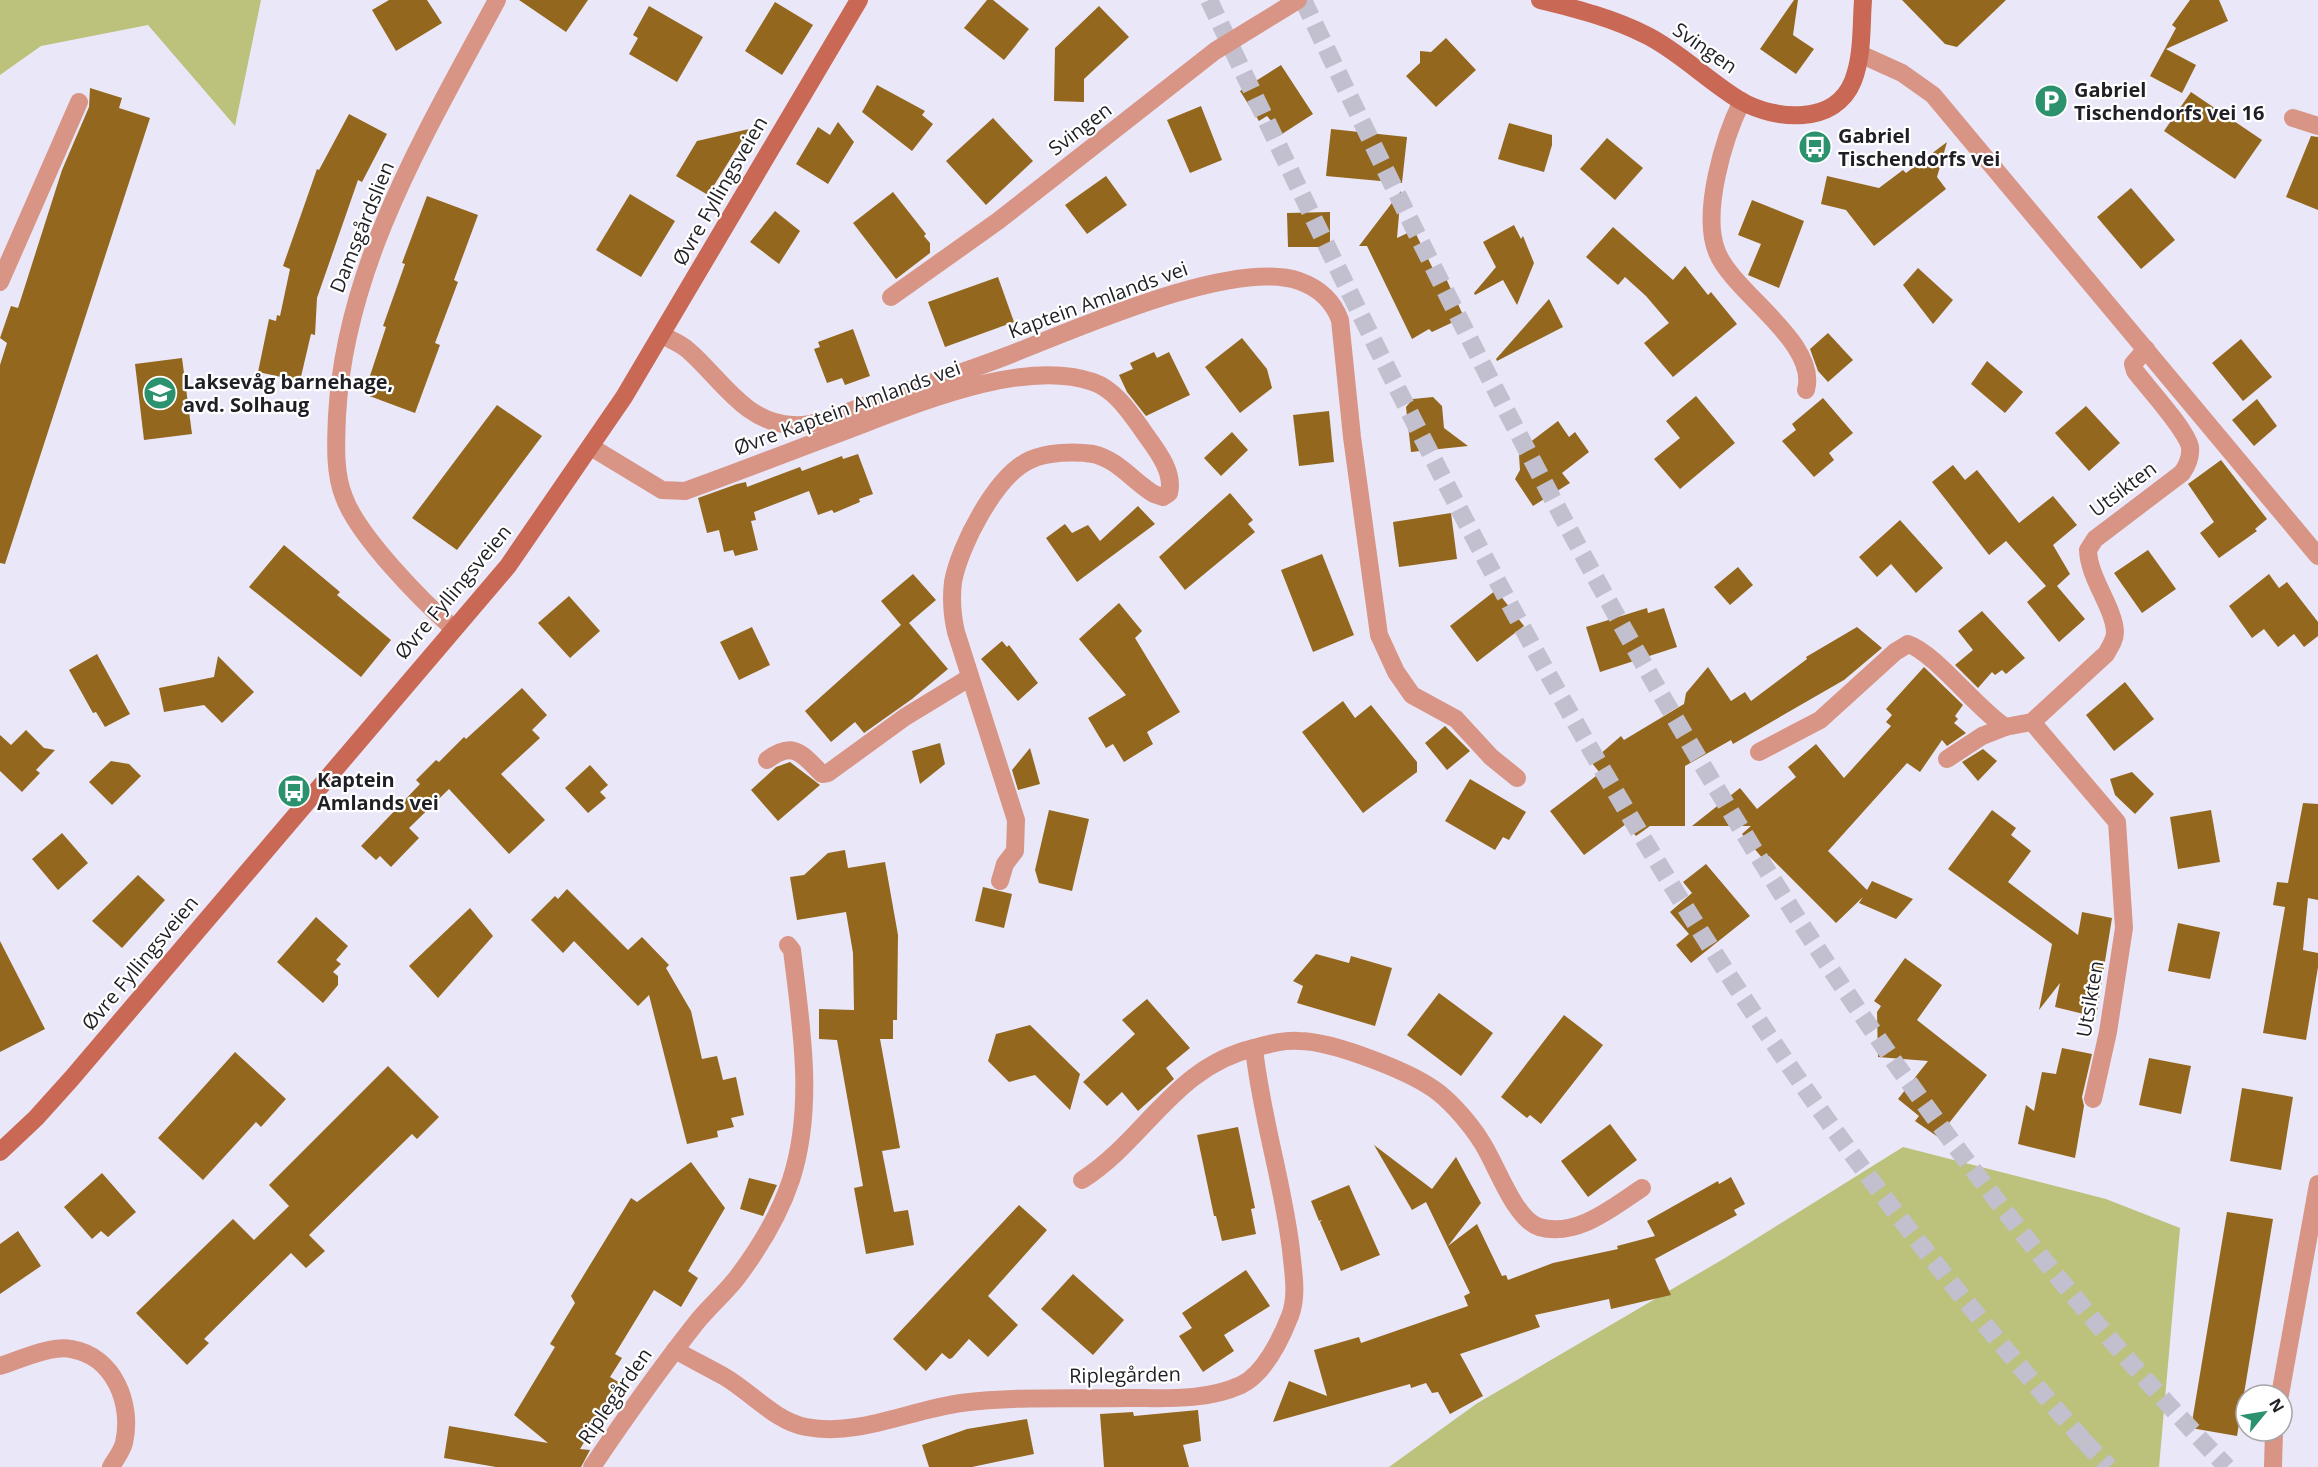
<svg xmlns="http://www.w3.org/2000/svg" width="2318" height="1467" font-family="'Open Sans',sans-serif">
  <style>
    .green { fill: #bcc17b }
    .building { fill: #93671e }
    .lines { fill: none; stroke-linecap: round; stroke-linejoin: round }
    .trunk-tunnel { stroke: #c2c0ce; stroke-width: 18; stroke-dasharray: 18 9; stroke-linecap: butt }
    .motorway-tunnel { stroke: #c2c0ce; stroke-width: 18; stroke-dasharray: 18 9; stroke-linecap: butt }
    .minor { stroke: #d89586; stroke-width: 18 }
    .secondary { stroke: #c96854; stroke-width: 18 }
    .labels { text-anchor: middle; stroke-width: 4.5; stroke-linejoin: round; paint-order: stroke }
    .street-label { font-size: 20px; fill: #201f25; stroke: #fff }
    .poi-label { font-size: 20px; font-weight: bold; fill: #201f25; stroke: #fff; text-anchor: start }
  </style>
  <rect width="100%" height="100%" fill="#eae8f8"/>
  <g class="green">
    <polygon points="0,0 261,0 235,126 148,25 41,46 0,75"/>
    <polygon points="1903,1147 2106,1199 2180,1228 2159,1467 1389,1467 1476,1404 1725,1258"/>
  </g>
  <g class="building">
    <polygon points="389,0 427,0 442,23 396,51 372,10"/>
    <polygon points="519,0 588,0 566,32"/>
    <polygon points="987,0 993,0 1029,29 1004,60 964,28"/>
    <polygon points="1794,0 1798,0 1793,35 1814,49 1796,74 1760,49"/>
    <polygon points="1902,0 2006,0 1957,47 1945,44"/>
    <polygon points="2190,0 2219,0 2228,21 2166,49 2196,65 2182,93 2150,76 2176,28 2172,25"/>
    <polygon points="775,2 813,25 782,75 745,51"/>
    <polygon points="649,6 703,37 677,82 629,54 638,38 633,35"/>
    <polygon points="1099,6 1129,37 1084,79 1084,102 1054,101 1055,48"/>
    <polygon points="1446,38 1476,70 1436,107 1406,76 1420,63 1420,51 1431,52"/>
    <polygon points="1281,65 1313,114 1282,134 1267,116 1259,121 1240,91"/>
    <polygon points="877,85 925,111 922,115 933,124 912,151 862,112"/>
    <polygon points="90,88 122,98 119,108 150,118 5,564 0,563 0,365 7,343 0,338 11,306 18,308 62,170 89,107"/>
    <polygon points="2191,92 2262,140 2235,179 2164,131"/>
    <polygon points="1201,106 1222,160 1190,173 1167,120"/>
    <polygon points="349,114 387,134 362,182 358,180 317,298 315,335 311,334 300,381 258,372 269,319 276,321 277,315 280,316 290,269 283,266 317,169 319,170"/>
    <polygon points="993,118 1033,161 986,205 946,161"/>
    <polygon points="838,122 854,142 828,184 796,164 818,127 830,135"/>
    <polygon points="1509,123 1552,135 1552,145 1544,172 1498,159"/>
    <polygon points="749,129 708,195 676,176 697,141"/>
    <polygon points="1331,129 1407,137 1402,183 1326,176"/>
    <polygon points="2311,136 2318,137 2318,210 2286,197"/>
    <polygon points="1607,138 1643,168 1615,200 1580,169"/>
    <polygon points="1947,142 1937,177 1946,189 1874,246 1846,210 1821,204 1827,176 1879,188 1903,170 1906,173"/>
    <polygon points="1106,176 1127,205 1087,234 1065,205"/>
    <polygon points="2131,188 2175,240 2141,269 2097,217"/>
    <polygon points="1401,191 1397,238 1414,230 1435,273 1442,270 1464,317 1432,332 1429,329 1412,339 1367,246 1359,246"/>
    <polygon points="893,192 926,234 924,236 930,243 930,253 896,279 853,223"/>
    <polygon points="630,194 675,221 641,277 596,250"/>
    <polygon points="427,196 478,215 454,280 458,282 435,343 440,345 415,413 364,394 386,327 383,326 405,264 402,263"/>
    <polygon points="1752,200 1804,221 1779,288 1748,275 1761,244 1738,235"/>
    <polygon points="775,211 800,231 779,264 750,242"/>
    <polygon points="1330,212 1330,247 1288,247 1287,213"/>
    <polygon points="1514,225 1521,239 1523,236 1534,263 1517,305 1503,280 1475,295 1474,293 1496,267 1483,242"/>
    <polygon points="1613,227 1673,280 1685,266 1708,295 1711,292 1737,324 1673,377 1644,343 1669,323 1646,296 1625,277 1618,285 1586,257"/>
    <polygon points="1918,268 1953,300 1933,324 1903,285"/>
    <polygon points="998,277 1014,322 945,347 928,302"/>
    <polygon points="1549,299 1563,327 1497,361 1496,359"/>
    <polygon points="853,329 870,376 845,385 842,378 827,383 814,349 820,347 818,342"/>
    <polygon points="1828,333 1853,360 1828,382 1818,371 1810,349"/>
    <polygon points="1242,338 1267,369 1272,388 1240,413 1205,367"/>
    <polygon points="2241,339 2272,377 2243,401 2212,363"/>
    <polygon points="1154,352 1157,358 1169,352 1190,395 1146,416 1127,392 1119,375 1133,369 1130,363"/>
    <polygon points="182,358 192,434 144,440 135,364"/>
    <polygon points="1987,361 2023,392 2005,413 1971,384"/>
    <polygon points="1696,396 1735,443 1680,489 1654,459 1680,438 1666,421"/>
    <polygon points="1433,397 1442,406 1444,428 1468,446 1411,452 1406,407 1413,399"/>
    <polygon points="1823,398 1853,433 1829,453 1834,460 1814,477 1782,441 1796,430 1792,424"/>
    <polygon points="2257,399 2277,426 2254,446 2232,420"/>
    <polygon points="497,405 542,436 457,550 412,518"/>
    <polygon points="2086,406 2120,443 2089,471 2055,433"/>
    <polygon points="1329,411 1334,462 1299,466 1293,415"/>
    <polygon points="1558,421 1569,437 1575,432 1589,452 1562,473 1570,483 1533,506 1515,479 1520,470 1519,455 1524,443 1529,443"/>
    <polygon points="1232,432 1248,450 1221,476 1204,458"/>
    <polygon points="858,454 873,494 859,499 860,502 834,513 832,510 818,515 809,491 754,512 756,520 751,521 758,550 735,556 733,550 724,552 719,530 707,533 698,498 737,484 746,482 747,487 800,467 802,471 842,456 843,459"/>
    <polygon points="2221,460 2267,519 2255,529 2257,531 2219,558 2200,533 2214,522 2188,484"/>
    <polygon points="1953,465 1965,480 1977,470 2019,523 2053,496 2077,525 2053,545 2070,574 2057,586 2085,619 2059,642 2027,602 2046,586 2006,541 1989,555 1932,482"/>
    <polygon points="1230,493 1253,520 1248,524 1255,532 1185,590 1159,557"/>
    <polygon points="1138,506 1155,524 1077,582 1046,538 1065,524 1072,533 1088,525 1100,541"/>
    <polygon points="1451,513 1457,559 1399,567 1393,522"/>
    <polygon points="1900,520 1943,568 1916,593 1891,564 1877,577 1859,557"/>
    <polygon points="284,545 340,592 337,595 391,640 361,677 249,587"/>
    <polygon points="2148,550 2176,589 2142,613 2114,573"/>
    <polygon points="1322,554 1354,635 1313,652 1281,570"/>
    <polygon points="1738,567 1753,585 1730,605 1714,587"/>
    <polygon points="913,574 936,600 909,623 948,669 912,699 864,733 855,722 831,742 805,711 901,625 881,601"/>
    <polygon points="2269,574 2279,588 2287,582 2318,622 2318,636 2304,647 2294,634 2278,647 2264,629 2252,638 2229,606"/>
    <polygon points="1496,590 1524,626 1477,662 1450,626"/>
    <polygon points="569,596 600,631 570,658 538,623"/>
    <polygon points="1119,603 1142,631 1135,638 1180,712 1147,732 1153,744 1124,762 1113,744 1106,748 1088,718 1126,695 1079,639"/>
    <polygon points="1647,608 1648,613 1664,608 1677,647 1600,672 1586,627"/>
    <polygon points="1982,611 2025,658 2006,674 2002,670 1995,675 1992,672 1978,688 1955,665 1973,650 1958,631"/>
    <polygon points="752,627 770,665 739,680 720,642"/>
    <polygon points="1857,627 1882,648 1844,680 1733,744 1731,740 1685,766 1685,826 1650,826 1636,836 1626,824 1584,855 1550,811 1600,773 1591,762 1621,736 1624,740 1684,704 1686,693 1708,667 1731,701 1745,692 1751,701 1807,659 1806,657"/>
    <polygon points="1002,641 1007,647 1009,645 1038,683 1018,701 981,659"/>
    <polygon points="97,654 130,714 105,727 96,712 93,713 69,670"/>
    <polygon points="218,656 254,692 222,723 204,705 164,712 159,688 214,677"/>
    <polygon points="1924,667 1963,705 1955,716 1958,719 1954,723 1966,733 1947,746 1942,740 1920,772 1907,763 1828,851 1867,890 1872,881 1913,899 1896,919 1859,903 1863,897 1836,923 1769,856 1764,860 1742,834 1751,826 1692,826 1740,788 1757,809 1796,777 1788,767 1816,744 1844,778 1891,726 1886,722 1892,715 1886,709"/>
    <polygon points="2125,682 2154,719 2114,751 2086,715"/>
    <polygon points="522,688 547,715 532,730 540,738 501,774 545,820 509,854 449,789 409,828 419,838 391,867 380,856 376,860 361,846 420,784 416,780 436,760 439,762 464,737 466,739"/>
    <polygon points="1343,701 1355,718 1371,705 1417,762 1417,772 1363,813 1302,732"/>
    <polygon points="1445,726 1470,751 1447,770 1425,743"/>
    <polygon points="26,730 44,748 55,750 36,770 40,773 22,792 0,771 0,735 11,745"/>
    <polygon points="940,743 945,764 920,784 912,751"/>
    <polygon points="1030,748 1040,784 1018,790 1012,770"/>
    <polygon points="1983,749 1997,761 1978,781 1962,762"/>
    <polygon points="111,761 129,764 141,776 112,805 89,782"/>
    <polygon points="790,762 820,785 778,821 751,790 776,767"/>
    <polygon points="590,765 608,785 600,792 606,798 588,813 565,788"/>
    <polygon points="2132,772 2154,794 2135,814 2115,795 2110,779"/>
    <polygon points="1470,779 1526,812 1509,840 1503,837 1495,850 1445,821"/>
    <polygon points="2303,803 2318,804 2318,900 2308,898 2303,950 2318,953 2318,967 2306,1040 2263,1033 2285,907 2273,905 2277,882 2288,883"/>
    <polygon points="1049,810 1089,819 1072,891 1039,883 1035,870"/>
    <polygon points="1992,810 2016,828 2011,835 2031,851 2008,882 2078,935 2082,912 2112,918 2096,1017 2055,1007 2060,983 2039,1010 2052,944 1948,869"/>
    <polygon points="2211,810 2220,862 2178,869 2170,817"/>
    <polygon points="62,833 88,863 58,890 32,859"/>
    <polygon points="845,850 848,868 885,862 898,935 897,1020 893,1020 893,1039 880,1039 900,1148 882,1151 894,1212 908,1210 914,1245 866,1254 854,1188 863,1186 837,1040 819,1039 819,1009 854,1010 853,953 846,912 797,920 790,877 804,875 828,853"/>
    <polygon points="1706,864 1750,916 1691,963 1676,945 1689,934 1670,912 1692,893 1683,882"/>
    <polygon points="138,875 165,900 122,948 92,921"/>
    <polygon points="983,887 1012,894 1004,928 975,921"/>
    <polygon points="567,889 628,950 642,937 669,965 666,968 691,1011 702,1059 717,1056 723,1080 736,1077 744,1115 731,1118 734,1127 717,1131 718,1137 687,1144 649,995 638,1006 574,941 563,953 531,920 555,896 558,899"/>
    <polygon points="470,908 493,936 438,998 409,966"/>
    <polygon points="316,917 348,946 336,960 341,964 333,972 338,976 338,985 323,1003 277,962"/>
    <polygon points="2178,923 2220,932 2210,979 2168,971"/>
    <polygon points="0,941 45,1029 0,1052"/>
    <polygon points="1316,954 1349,963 1351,956 1392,968 1375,1026 1297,1003 1303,986 1293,981"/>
    <polygon points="1905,958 1942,985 1917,1020 1987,1075 1938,1137 1915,1121 1919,1116 1898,1099 1928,1061 1878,1057 1877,1012 1881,1006 1874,1001"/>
    <polygon points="1439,993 1493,1033 1461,1076 1407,1035"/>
    <polygon points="1147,999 1190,1048 1166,1068 1174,1079 1138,1111 1122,1092 1107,1106 1083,1082 1135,1034 1122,1020"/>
    <polygon points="1564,1015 1603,1045 1541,1124 1530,1115 1527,1118 1501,1097"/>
    <polygon points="1030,1025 1080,1074 1070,1110 1035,1075 1009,1082 988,1061 996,1034"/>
    <polygon points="2062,1048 2092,1054 2082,1097 2084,1106 2075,1158 2018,1144 2026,1105 2034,1111 2042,1072 2056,1074"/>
    <polygon points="235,1052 286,1099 261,1127 256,1122 203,1180 158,1138"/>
    <polygon points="2149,1058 2191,1066 2181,1114 2139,1105"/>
    <polygon points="388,1066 439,1117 417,1139 412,1134 309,1235 325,1251 306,1268 291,1253 204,1339 209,1343 187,1365 136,1313 233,1219 254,1240 289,1206 269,1185"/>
    <polygon points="2242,1088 2293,1097 2281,1170 2230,1161"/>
    <polygon points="1610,1124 1637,1160 1588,1197 1561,1161"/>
    <polygon points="1238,1127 1255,1208 1251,1209 1256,1234 1222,1241 1216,1216 1214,1216 1197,1135"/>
    <polygon points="1374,1145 1432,1189 1456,1157 1481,1203 1448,1246 1477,1224 1502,1276 1506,1275 1508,1280 1553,1263 1618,1249 1617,1246 1655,1236 1647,1221 1718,1181 1719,1184 1731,1177 1745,1204 1734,1210 1737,1215 1655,1259 1671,1295 1611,1309 1609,1299 1535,1315 1540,1327 1460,1354 1483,1396 1450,1414 1438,1392 1432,1393 1426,1383 1411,1388 1410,1384 1273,1422 1289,1381 1327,1396 1314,1350 1359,1337 1361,1343 1468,1306 1464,1296 1470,1293 1426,1202 1412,1210"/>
    <polygon points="691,1162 725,1208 688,1271 698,1278 681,1307 654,1290 615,1354 622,1358 610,1377 620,1383 580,1449 590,1450 581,1467 496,1467 444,1458 449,1426 548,1443 514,1415 555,1347 550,1344 575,1303 571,1296 631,1198 637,1202"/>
    <polygon points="102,1173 136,1212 108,1237 101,1231 92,1239 64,1207"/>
    <polygon points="749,1178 777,1185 763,1216 740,1209"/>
    <polygon points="1349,1185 1380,1255 1341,1271 1320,1222 1322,1220 1319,1221 1311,1201"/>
    <polygon points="1019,1205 1047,1230 988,1296 1018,1325 988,1357 969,1339 952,1358 949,1359 942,1353 926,1371 893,1339"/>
    <polygon points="2227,1212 2273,1219 2237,1436 2191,1428"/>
    <polygon points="18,1231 41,1266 0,1294 0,1244"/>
    <polygon points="1246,1270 1270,1306 1224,1335 1234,1351 1203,1372 1179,1336 1192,1328 1182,1313"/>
    <polygon points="1073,1274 1124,1320 1093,1355 1041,1309"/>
    <polygon points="1198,1410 1201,1441 1183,1445 1189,1467 1104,1467 1100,1414 1133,1412 1134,1416"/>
    <polygon points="1027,1419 1034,1454 972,1467 929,1467 922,1445 967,1429"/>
  </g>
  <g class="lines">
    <polyline class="trunk-tunnel" points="2084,1441 2109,1467"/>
    <g class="motorway-tunnel">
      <path d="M 1209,0 C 1382,365 1560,733 1790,1067 C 1880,1198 1979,1321 2084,1441"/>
      <path d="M 1303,0 C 1554,523 1820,1046 2227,1467"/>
    </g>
    <g class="minor">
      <polyline points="1860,54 1902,73 1933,95 2318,556"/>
      <path d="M 1742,101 C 1724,137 1701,213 1717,252 C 1733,293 1819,342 1806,390"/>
      <polyline points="2293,118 2318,126"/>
      <polyline points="0,282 79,102"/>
      <polyline points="891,297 998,221 1215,51 1298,0"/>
      <path d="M 662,335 C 671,340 682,344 689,351 C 722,380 745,423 793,425 C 818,427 848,411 872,403 C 917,387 963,373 1009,355 C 1074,330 1233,258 1299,281 C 1319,288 1333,301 1340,320 L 1352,437 L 1379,635 L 1396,672 L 1412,695 L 1456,719 L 1491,757 L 1517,778"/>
      <path d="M 591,447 L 662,490 L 685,491 C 735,473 784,454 834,435 C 903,410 1020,356 1093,382 C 1114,389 1129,411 1141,428 C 1153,446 1175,470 1169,493 L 1163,497 L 1154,494 C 1134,482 1117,459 1093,454 C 1075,451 1047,452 1030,460 C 996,475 959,547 953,582 C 951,599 952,615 956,632 L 1016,820 L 1015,851 L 1005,864 L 1000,881"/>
      <path d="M 454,629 C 422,601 358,536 344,497 C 334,473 336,441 337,416 C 345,264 427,131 497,0"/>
      <polyline points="2032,722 2117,822 2124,928 2108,1032 2093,1099"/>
      <path d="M 1759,752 L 1820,720 L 1895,652 L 1908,644 C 1935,653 1976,708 2005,727"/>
      <path d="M 1947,759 L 1982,736 L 2005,727 L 2032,722 L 2106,654 C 2110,647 2115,640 2115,632 C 2114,607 2089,579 2088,550 L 2095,539 L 2182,473 C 2187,466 2191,456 2190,447 C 2186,429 2147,387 2135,371 L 2133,364 L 2146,349"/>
      <path d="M 767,760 C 794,740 802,754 822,774 L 828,773 L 905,717 L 969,678"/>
      <path d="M 1082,1180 C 1146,1139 1174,1067 1254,1048"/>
      <path d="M 675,1350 C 691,1359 709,1368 725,1377 C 752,1393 775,1421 806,1427 C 858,1437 910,1410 961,1403 C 1016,1396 1073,1399 1128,1398 C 1166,1398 1206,1401 1241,1385 C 1264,1374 1281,1339 1290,1316 C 1298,1295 1293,1272 1291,1250 C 1283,1182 1261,1116 1254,1048 C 1269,1044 1283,1040 1299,1041 C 1332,1041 1413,1072 1439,1093 C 1454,1105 1471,1125 1481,1141 C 1496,1163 1514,1219 1539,1227 C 1577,1238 1613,1207 1642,1188"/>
      <path d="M 0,1366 C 19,1360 52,1345 71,1349 C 114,1356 133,1404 124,1443 C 122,1451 115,1460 111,1467"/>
      <polyline points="2280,1395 2318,1184"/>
      <path d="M 592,1467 C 625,1418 659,1370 696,1323 C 708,1308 723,1295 736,1279 C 758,1250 779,1216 791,1180 C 815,1106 801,1025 792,950 L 788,945"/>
      <polyline points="2273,1467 2274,1431"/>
    </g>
    <g class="secondary">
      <path d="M 1540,0 C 1577,9 1613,18 1648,36 C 1681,53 1709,82 1741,101 C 1775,120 1835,126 1853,81 C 1863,55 1861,27 1863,0"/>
      <polyline points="0,1152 36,1118 72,1078 508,566 624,397 859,0"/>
    </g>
  </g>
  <defs>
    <symbol id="parking-disc" viewBox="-11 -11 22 22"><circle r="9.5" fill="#2c926e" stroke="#fff"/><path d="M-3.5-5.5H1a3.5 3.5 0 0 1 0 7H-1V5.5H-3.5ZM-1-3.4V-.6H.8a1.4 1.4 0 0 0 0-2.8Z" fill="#fff"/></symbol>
    <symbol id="bus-disc" viewBox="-11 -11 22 22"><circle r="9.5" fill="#2c926e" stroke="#fff"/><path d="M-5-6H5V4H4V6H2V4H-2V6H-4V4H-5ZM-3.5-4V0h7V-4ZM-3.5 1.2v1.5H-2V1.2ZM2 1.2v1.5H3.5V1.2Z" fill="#fff"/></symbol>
    <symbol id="school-disc" viewBox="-11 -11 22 22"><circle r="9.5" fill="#2c926e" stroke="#fff"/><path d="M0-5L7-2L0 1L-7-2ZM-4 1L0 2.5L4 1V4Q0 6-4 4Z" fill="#fff"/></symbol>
  </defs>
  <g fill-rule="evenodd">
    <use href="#parking-disc" x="2032" y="82" width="38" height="38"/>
    <use href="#bus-disc" x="1796" y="128" width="38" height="38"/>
    <use href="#school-disc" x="141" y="374" width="38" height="38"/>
    <use href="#bus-disc" x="275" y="772" width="38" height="38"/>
  </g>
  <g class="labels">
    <g class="street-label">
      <text transform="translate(1705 48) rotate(35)" y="7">Svingen</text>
      <text transform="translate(1080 129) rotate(-37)" y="7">Svingen</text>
      <text transform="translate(720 191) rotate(-60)" y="7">Øvre Fyllingsveien</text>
      <text transform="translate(362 227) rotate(-68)" y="7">Damsgårdslien</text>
      <text transform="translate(1098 300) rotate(-20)" y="7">Kaptein Amlands vei</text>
      <text transform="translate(847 408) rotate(-20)" y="7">Øvre Kaptein Amlands vei</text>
      <text transform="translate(2123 489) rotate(-37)" y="7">Utsikten</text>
      <text transform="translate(453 592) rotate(-50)" y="7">Øvre Fyllingsveien</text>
      <text transform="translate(140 963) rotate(-50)" y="7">Øvre Fyllingsveien</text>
      <text transform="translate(2090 999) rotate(-80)" y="7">Utsikten</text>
      <text transform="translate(1125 1375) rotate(-1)" y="7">Riplegården</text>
      <text transform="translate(615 1396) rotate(-55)" y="7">Riplegården</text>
    </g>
    <g class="poi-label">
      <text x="2074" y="97">Gabriel<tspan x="2074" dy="23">Tischendorfs vei 16</tspan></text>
      <text x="1838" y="143">Gabriel<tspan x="1838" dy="23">Tischendorfs vei</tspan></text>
      <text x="183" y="389">Laksevåg barnehage,<tspan x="183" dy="23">avd. Solhaug</tspan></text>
      <text x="317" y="787">Kaptein<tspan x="317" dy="23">Amlands vei</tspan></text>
    </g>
  </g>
  <g transform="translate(2264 1413) rotate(60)"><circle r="28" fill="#ffffff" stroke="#a6a5a8" stroke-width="1.5"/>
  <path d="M0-4.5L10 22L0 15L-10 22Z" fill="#2c926e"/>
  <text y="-9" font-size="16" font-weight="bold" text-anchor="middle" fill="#201f25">N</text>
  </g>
</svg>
